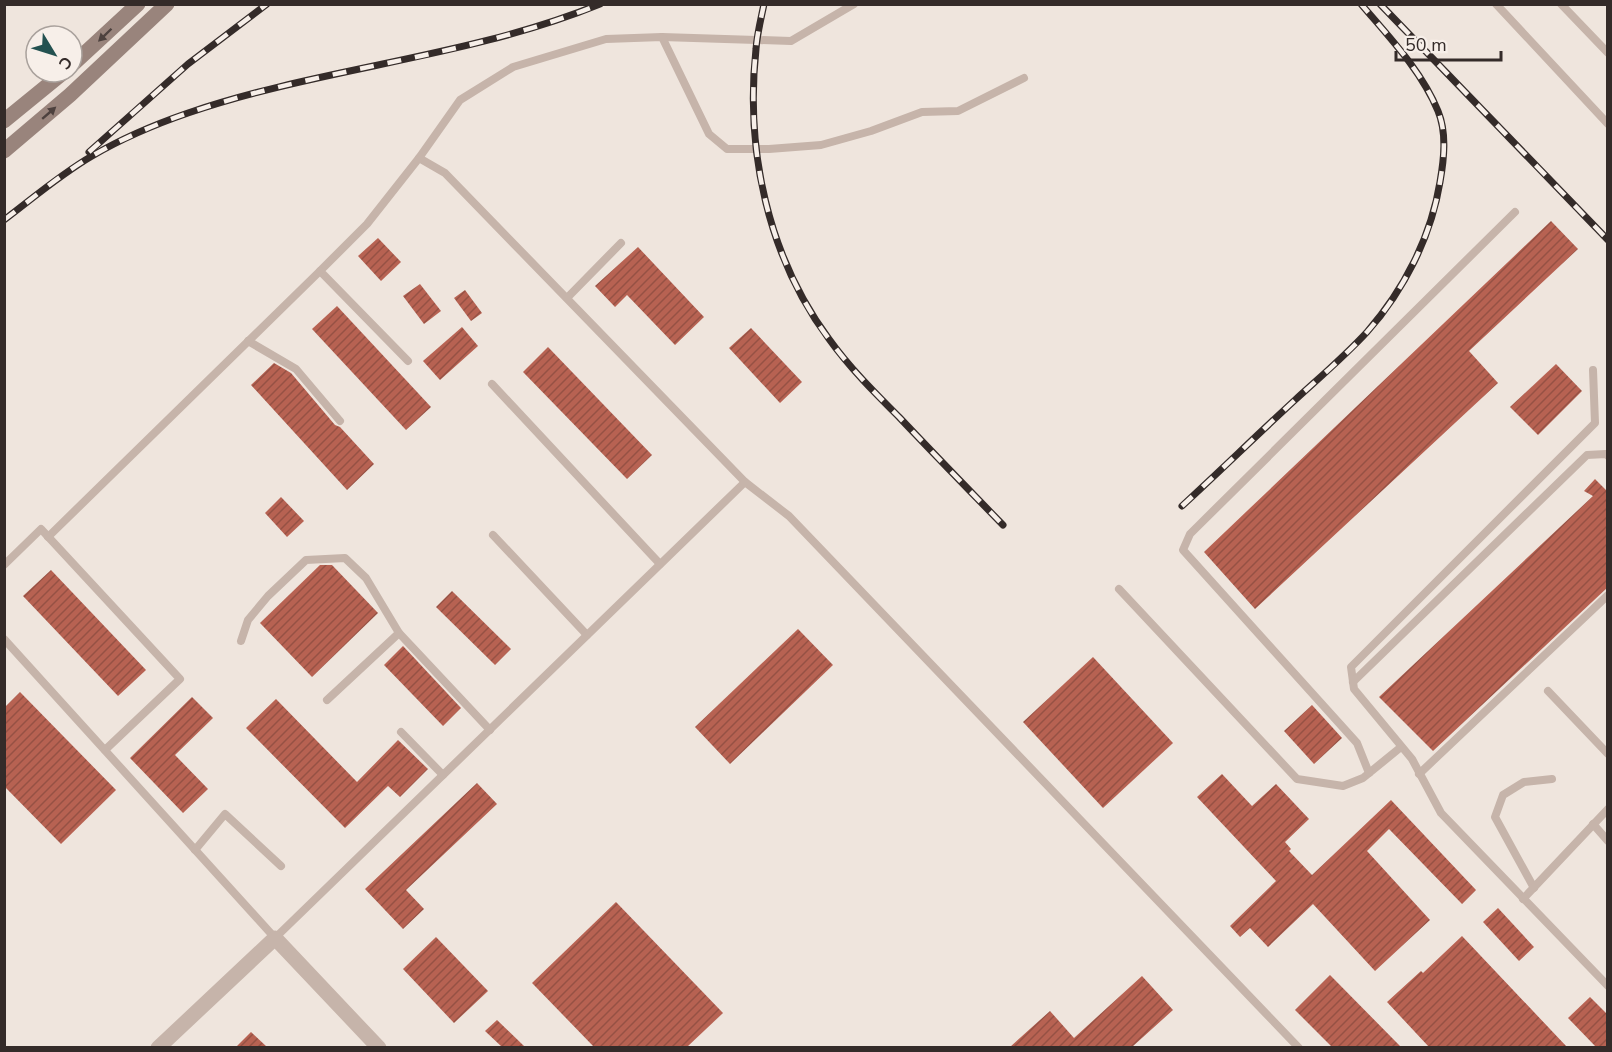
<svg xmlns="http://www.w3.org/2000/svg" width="1612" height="1052" font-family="'Nunito Sans',sans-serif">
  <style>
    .building { fill: url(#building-hatch) }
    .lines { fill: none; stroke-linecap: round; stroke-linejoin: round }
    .lane { stroke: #c6b4aa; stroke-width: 8 }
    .street { stroke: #c6b4aa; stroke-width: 15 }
    .secondary { stroke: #99847c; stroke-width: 15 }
    .rail-casing { stroke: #342b29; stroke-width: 7 }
    .rail { stroke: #f7efe9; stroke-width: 4.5; stroke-dasharray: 14; stroke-linecap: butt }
    .oneway { fill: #4d413e }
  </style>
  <defs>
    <pattern id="building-hatch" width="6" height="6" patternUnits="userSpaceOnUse" patternTransform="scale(1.5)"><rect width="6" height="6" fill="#b76252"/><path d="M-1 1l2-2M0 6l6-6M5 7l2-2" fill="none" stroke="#965144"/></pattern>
  </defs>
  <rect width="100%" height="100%" fill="#efe5dd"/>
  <g class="building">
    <polygon points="1551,221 1578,249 1469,351 1498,383 1255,609 1204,552"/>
    <polygon points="378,238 401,262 381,281 358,256"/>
    <polygon points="638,247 704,317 675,345 627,295 615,307 595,286"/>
    <polygon points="420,284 441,311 424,324 403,296"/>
    <polygon points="465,290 482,313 471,321 454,298"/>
    <polygon points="337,306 431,407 406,430 312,329"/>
    <polygon points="462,327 478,346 440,380 423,361"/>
    <polygon points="751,328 802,382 780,403 729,348"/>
    <polygon points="548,347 652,455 627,479 523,372"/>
    <polygon points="274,363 291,373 335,425 340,427 374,464 347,490 251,385"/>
    <polygon points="1556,364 1582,391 1538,435 1510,407"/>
    <polygon points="1595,479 1608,492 1608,587 1433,751 1379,697 1593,496 1584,491"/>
    <polygon points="281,497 304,521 287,537 265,513"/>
    <polygon points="320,565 332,565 378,613 312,677 260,623"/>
    <polygon points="51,570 146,670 118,696 23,596"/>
    <polygon points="452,591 511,649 495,665 436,607"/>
    <polygon points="798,629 833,665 730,764 695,727"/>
    <polygon points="403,646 461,708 443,726 384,665"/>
    <polygon points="1093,657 1173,743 1103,808 1023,722"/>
    <polygon points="20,692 116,790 61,844 4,786 4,708"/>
    <polygon points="192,697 213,718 175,755 208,789 183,813 130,758"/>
    <polygon points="276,699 357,782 398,740 428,769 400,797 388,786 345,828 246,728"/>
    <polygon points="1312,705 1342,738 1314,764 1284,731"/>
    <polygon points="1222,774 1252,806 1276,784 1309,819 1285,842 1291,849 1289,851 1312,875 1391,800 1476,890 1462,904 1389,829 1367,851 1430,920 1375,971 1313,904 1268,947 1250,928 1240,937 1230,926 1276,881 1197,797"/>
    <polygon points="477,783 497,804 406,890 424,909 403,929 365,889"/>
    <polygon points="616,902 723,1013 687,1047 594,1047 532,983"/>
    <polygon points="1498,908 1534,947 1519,961 1483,922"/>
    <polygon points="1462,936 1567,1047 1429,1047 1387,1002 1421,971 1423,973"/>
    <polygon points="436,937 488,991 454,1023 403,969"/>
    <polygon points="1330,975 1401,1047 1332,1047 1295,1010"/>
    <polygon points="1142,976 1173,1010 1132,1047 1010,1047 1050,1011 1074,1038"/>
    <polygon points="1590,997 1608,1015 1608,1047 1596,1047 1568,1018"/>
    <polygon points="497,1020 525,1047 502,1047 485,1031"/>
    <polygon points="251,1032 267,1047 236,1047"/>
  </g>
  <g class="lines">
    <g class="lane">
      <polyline points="1496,4 1608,124"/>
      <polyline points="1561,4 1608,53"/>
      <polyline points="662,37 791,41 854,4"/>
      <polyline points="419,158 460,100 513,67 606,39 662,37 709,134 727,149 769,149 821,145 871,131 922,112 958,111 1024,78"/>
      <polyline points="567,298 621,243"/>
      <polyline points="248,341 296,369 340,421"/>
      <polyline points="408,361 320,271 367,224 419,158 445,173 745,482"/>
      <polyline points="1593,370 1595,423 1351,667 1354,689 1412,759 1441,813 1608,986"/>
      <polyline points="492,384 660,564"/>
      <polyline points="493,535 587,635"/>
      <polyline points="48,537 320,271"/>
      <polyline points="4,565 41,529 180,679 105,750"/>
      <polyline points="1119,589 1297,779 1343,786 1363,778 1401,747"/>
      <polyline points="4,639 275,938 745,482 789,516 1299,1048"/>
      <polyline points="241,641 248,620 268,596 306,560 345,558 366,578 399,633"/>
      <polyline points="1353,682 1587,455 1606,454 1608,456"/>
      <polyline points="1548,691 1608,754"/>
      <polyline points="327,700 399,633 490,730"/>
      <polyline points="401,732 443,775"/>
      <polyline points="1369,773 1357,743 1183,550 1190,534 1515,212"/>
      <polyline points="1419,774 1608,595"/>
      <polyline points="1593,824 1608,841"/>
      <polyline points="195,850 225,814 281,866"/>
      <polyline points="1534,888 1495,817 1503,795 1524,782 1552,779"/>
      <polyline points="1523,899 1608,809"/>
    </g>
    <polyline class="street" points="158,1048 275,938 379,1048"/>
    <g class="secondary">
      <polyline points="72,65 138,4"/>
      <polyline points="4,121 64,72"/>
      <polyline points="4,151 70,95 167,4"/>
    </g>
    <defs>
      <g id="rail">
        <path d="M 764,4 C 761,19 757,34 756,49 C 745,150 768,257 829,339 C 849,367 874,392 899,417 C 933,453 968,489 1003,525"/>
        <polyline points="1380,4 1608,240"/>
        <polyline points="89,152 188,64 267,4"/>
        <path d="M 4,220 C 33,198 61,174 92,156 C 121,139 156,124 188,113 C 322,67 468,58 600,4"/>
        <path d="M 1182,506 C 1220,471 1257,435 1295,400 C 1319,378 1345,356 1367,332 C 1404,290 1431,237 1440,182 C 1444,159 1447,133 1438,111 C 1421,70 1389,37 1361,4"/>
      </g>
    </defs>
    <use href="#rail" class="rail-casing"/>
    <use href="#rail" class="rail"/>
  </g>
  <defs><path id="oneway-solid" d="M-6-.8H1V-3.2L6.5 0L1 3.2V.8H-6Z" transform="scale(1.5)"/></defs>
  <g class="oneway">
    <use href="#oneway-solid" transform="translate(105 35) rotate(136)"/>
    <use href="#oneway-solid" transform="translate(49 113) rotate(-41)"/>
  </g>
  <rect width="1612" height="1052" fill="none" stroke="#342b29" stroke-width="12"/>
  <g transform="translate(54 54) rotate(128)"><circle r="28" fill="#f7efe9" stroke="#a9a19c" stroke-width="1.5"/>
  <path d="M0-4.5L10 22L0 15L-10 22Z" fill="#235150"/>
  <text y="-9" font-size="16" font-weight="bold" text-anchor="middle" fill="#342b29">С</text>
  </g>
  <path d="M1396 51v9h105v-9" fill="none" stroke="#342b29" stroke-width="3"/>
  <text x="1405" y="51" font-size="18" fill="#342b29" stroke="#f7efe9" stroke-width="4.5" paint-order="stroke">50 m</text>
</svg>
